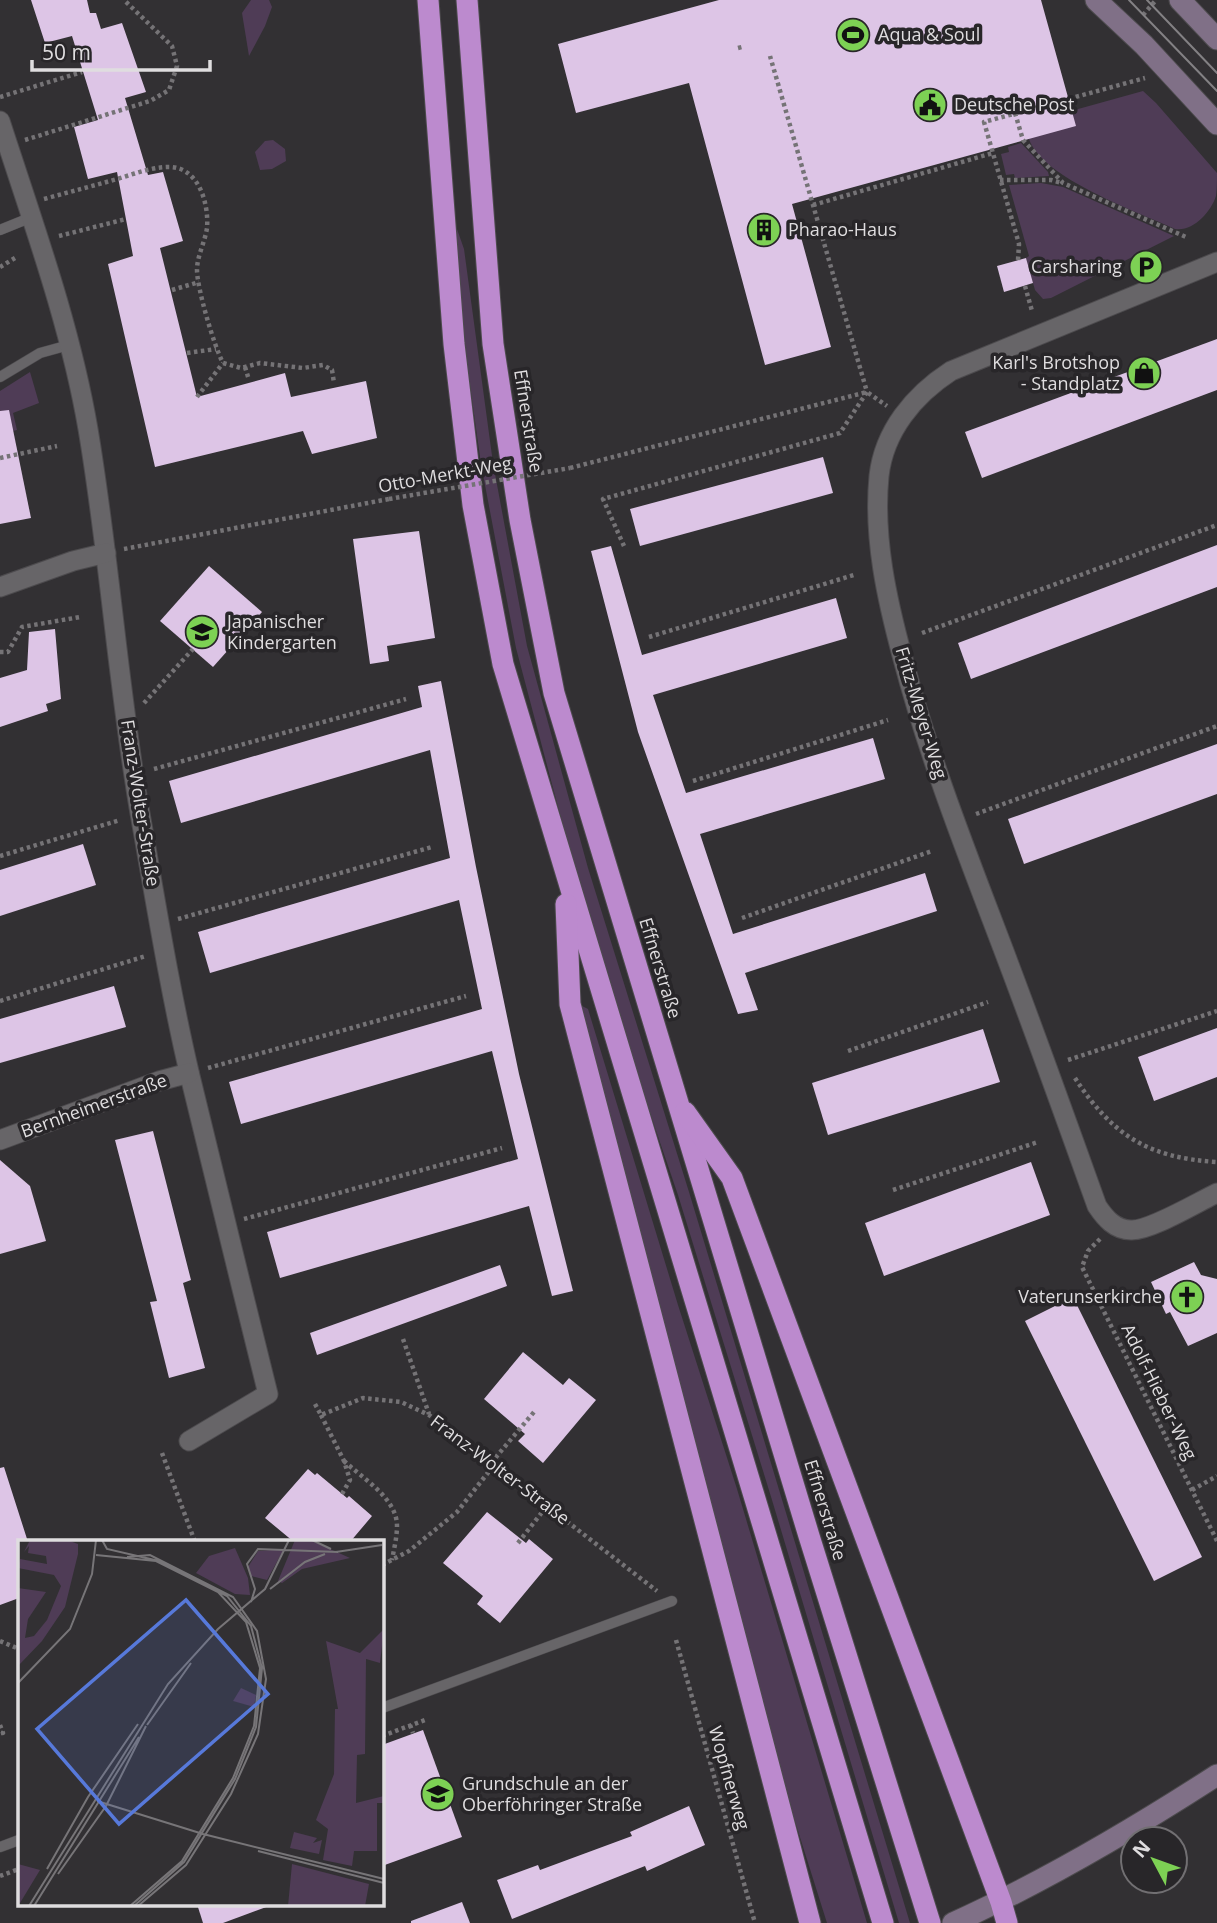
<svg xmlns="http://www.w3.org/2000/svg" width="1217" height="1923" font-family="'Open Sans',sans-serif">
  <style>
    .green { fill: #4f3c56 }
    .building { fill: #ddc5e6 }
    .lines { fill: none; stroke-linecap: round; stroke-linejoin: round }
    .lane-casing { stroke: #4d4b4e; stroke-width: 11 }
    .street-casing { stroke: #4d4b4e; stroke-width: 21 }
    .secondary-casing { stroke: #4d4b4e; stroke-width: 23 }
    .highway-casing { stroke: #4d4b4e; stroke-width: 23 }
    .path { stroke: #757376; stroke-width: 4.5; stroke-dasharray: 3.5 3.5; stroke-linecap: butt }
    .lane { stroke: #676568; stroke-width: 10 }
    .street { stroke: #676568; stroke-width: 19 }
    .secondary { stroke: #807087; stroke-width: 21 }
    .highway { stroke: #bc8ace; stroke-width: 21 }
    .tram { stroke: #838184; stroke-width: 2 }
    .path-bridge { stroke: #757376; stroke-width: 4.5; stroke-dasharray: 3.5 3.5; stroke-linecap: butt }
    .labels { text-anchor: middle; stroke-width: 7; stroke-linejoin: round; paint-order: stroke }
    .poi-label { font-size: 18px; fill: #dfdddf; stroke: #282629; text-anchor: start }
    .street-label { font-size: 18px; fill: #dfdddf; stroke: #282629 }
    .inset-road { fill: none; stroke: #777578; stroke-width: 2 }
    .view { fill: #5779da; fill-opacity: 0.15; stroke: #5779da; stroke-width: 3.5 }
    .inset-edge { fill: none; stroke: #dfdddf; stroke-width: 3.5 }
  </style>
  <rect width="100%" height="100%" fill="#323033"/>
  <g class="green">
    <polygon points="251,0 269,0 272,7 265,26 249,56 242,13"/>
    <path d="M 1143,91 L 1156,103 L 1217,173 C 1217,180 1217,190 1216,196 C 1211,212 1193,232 1175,229 C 1138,212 1042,178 1029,139 L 1071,111 Z"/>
    <polygon points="273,140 285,149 286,161 272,169 260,170 255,152 265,141"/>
    <polygon points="1021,143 1048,172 1049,176 1015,178 1014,174 1006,175 1001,154 1009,152 1008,147"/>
    <polygon points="1041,183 1063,187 1174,236 1051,298 1043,299 1035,290 1026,258 1029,256 1009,185"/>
    <polygon points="457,229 464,249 493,463 527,646 588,868 689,1192 910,1923 899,1923 772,1500 678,1195 636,1072 575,871 516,648 481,464 451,249"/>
    <polygon points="30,372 39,403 13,413 17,430 0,434 0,391"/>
    <polygon points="580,1005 588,1009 678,1305 737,1489 867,1923 827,1923 793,1815"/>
  </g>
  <g class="building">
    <polygon points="31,0 87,0 90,13 96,13 101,29 122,23 146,92 125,98 148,175 163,172 183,241 160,248 197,397 285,373 291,397 366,381 377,438 312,454 303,431 155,467 108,264 133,256 117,172 88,179 74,127 98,120 72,36 45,43"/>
    <polygon points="719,0 1041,0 1076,126 792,204 831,347 765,365 689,83 576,113 558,44"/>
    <polygon points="1026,258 1033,283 1004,292 997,266"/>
    <polygon points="1217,339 1217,390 982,478 965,432"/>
    <polygon points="9,410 31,518 0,524 0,411"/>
    <polygon points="823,457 833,493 640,546 630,509"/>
    <polygon points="419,531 435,638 387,646 389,661 370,664 353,539"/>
    <polygon points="1217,545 1217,587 971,679 958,643"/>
    <polygon points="611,546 642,655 836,598 847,638 653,695 686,793 873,738 885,779 700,834 733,934 925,873 937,911 745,973 758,1010 738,1014 638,732 591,551"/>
    <polygon points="209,566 262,612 213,667 160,621"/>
    <polygon points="55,629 61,699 46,704 48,711 0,727 0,678 27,670 29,632"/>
    <polygon points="441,681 476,867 519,1074 573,1291 552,1296 529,1206 280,1278 267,1232 518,1159 492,1051 241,1124 229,1082 482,1009 459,900 210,973 198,932 450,858 430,750 181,823 169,781 422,707 418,686"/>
    <polygon points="1217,744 1217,794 1024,864 1008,819"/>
    <polygon points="83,844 96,885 0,916 0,870"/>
    <polygon points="114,986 126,1027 0,1063 0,1019"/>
    <polygon points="1217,1028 1217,1077 1154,1101 1138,1057"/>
    <polygon points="983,1029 1000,1082 828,1135 812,1083"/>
    <polygon points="153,1131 191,1280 183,1283 205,1368 169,1378 150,1302 157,1301 115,1140"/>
    <polygon points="0,1160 30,1186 46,1241 0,1254"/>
    <polygon points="1031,1162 1050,1215 884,1276 865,1223"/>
    <polygon points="1194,1262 1201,1275 1217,1279 1217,1333 1188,1346 1170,1312 1166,1314 1151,1282"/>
    <polygon points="500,1265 507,1286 317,1355 310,1333"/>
    <polygon points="1073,1297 1202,1557 1154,1581 1025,1321"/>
    <polygon points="523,1352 563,1385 569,1378 596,1400 543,1463 518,1441 525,1434 484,1399"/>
    <polygon points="4,1467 28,1542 19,1542 19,1598 0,1605 0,1468"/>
    <polygon points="308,1469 315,1475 317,1473 347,1498 349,1496 372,1516 350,1542 294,1542 265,1518"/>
    <polygon points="487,1512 526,1543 529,1539 553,1559 500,1623 477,1604 483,1596 443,1563"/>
    <polygon points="423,1730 462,1837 382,1866 382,1745"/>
    <polygon points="689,1806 705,1845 647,1871 645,1866 512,1919 497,1880 538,1865 540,1870 632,1836 630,1832"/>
    <polygon points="462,1902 470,1923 411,1923 411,1921"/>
    <polygon points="197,1904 269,1904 269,1906 223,1923 203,1923"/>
  </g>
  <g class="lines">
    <defs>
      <g id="lane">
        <polyline points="0,230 32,217"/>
        <polyline points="0,377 40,353 69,345"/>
        <polyline points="382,1708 672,1601"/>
        <polyline points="0,1847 19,1840"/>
      </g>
      <g id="street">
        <path d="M 0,121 C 33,223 70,324 88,429 C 110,559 118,690 141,819 C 156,904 170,991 190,1076 C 215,1182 242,1288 268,1394 L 189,1441"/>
        <path d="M 1217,262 L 951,371 C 914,395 884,431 879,476 C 873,538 887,600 903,659 C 928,754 964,846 999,938 C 1033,1027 1065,1117 1097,1206 C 1105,1218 1115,1230 1131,1230 C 1150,1231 1198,1202 1217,1193"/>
        <polyline points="0,587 73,561 106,553"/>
        <polyline points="0,1140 159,1081 189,1073"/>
      </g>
      <g id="secondary">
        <polyline points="1096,0 1144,45 1217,124"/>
        <polyline points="1180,0 1217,39"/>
        <path d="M 953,1923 C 1046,1881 1132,1830 1217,1775"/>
      </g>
      <g id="highway">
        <polyline points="428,0 454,344 473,505 503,664 883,1923"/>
        <polyline points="467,0 493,344 520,520 554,693 809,1536 930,1923"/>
        <polyline points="566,904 570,1004 810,1923"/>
        <polyline points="685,1112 732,1178 1001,1902 1007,1923"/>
      </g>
    </defs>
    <use href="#lane" class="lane-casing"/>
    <use href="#street" class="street-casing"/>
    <use href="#secondary" class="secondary-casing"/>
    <use href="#highway" class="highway-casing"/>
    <g class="path">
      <polyline points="1143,15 1156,0"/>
      <polyline points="738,48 742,47"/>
      <polyline points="0,97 82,72"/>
      <polyline points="1015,113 1023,140 1063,183 1186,237"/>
      <polyline points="25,140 150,101 169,90 177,66 172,46 124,0"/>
      <polyline points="1000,180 1051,180 1062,183"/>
      <path d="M 44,199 C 69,192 93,186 117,179 C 134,174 151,167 169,167 C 199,167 209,204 207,228 C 205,242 197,256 197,270 C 197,288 214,346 223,363 L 241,368 L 260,363 L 303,368 L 323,365 L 332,370 L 334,383"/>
      <polyline points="813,205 993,153"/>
      <polyline points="59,236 126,219"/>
      <polyline points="1018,260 1019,244 984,122 1145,78"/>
      <polyline points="0,267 15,258"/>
      <polyline points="1025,286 1032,311"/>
      <polyline points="172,290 199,282"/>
      <polyline points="187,353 216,349"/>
      <polyline points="245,367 249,380"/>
      <polyline points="197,397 223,363"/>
      <polyline points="0,458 57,446"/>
      <polyline points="570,468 867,392 887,406"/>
      <polyline points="624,546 603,499 840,433 867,392 770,56"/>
      <polyline points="124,549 389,499"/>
      <polyline points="922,633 1217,525"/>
      <polyline points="649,637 854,575"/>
      <polyline points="0,652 8,652 22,627 80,617"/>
      <polyline points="144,703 193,649"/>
      <polyline points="154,769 406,699"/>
      <polyline points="693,781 888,720"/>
      <polyline points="976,814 1217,726"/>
      <polyline points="0,856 120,820"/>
      <polyline points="742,918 932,851"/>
      <polyline points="178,919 432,847"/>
      <polyline points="0,1001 146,956"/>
      <polyline points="848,1051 988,1002"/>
      <polyline points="1068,1060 1217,1011"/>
      <polyline points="208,1068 466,996"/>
      <path d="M 1075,1078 C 1112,1135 1148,1158 1217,1162"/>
      <polyline points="893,1190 1038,1142"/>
      <polyline points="244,1219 502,1148"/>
      <polyline points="1100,1239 1088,1251 1082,1267 1217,1541"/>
      <polyline points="403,1339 429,1414"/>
      <polyline points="315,1404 321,1415 363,1398 401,1402 429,1415 657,1591"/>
      <polyline points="321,1415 344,1461 350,1480 342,1494"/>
      <polyline points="162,1453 195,1542"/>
      <path d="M 344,1461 C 362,1478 397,1498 397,1526 C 397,1537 394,1549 392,1560"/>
      <polyline points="491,1463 534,1412"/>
      <polyline points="1192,1490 1217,1476"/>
      <polyline points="518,1543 547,1506"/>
      <polyline points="382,1565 409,1551 457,1512 494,1465"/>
      <polyline points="676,1640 755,1923"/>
      <polyline points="0,1641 19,1649"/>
      <polyline points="0,1725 3,1733 0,1733"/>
      <polyline points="410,1725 413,1733"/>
      <polyline points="382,1736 425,1720"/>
      <polyline points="0,1876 19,1869"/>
    </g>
    <use href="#lane" class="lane"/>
    <use href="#street" class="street"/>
    <use href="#secondary" class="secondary"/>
    <use href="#highway" class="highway"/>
    <g class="tram">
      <polyline points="1129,0 1217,91"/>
      <polyline points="1147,0 1217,73"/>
    </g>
    <polyline class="path-bridge" points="389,499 570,468"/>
  </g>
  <defs>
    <symbol id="stadium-disc" viewBox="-11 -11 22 22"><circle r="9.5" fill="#7dd154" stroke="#282629"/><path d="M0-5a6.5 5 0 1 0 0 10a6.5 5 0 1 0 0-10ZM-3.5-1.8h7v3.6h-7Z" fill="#111"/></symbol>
    <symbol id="civic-disc" viewBox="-11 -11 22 22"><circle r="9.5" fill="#7dd154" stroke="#282629"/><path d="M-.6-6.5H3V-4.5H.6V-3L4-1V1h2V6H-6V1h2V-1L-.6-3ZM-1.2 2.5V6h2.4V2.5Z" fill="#111"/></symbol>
    <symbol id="building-disc" viewBox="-11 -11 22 22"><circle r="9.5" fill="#7dd154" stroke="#282629"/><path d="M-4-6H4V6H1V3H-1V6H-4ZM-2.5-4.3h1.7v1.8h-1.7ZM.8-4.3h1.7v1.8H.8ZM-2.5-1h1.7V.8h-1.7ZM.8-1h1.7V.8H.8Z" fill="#111"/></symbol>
    <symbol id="parking-disc" viewBox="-11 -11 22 22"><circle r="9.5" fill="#7dd154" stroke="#282629"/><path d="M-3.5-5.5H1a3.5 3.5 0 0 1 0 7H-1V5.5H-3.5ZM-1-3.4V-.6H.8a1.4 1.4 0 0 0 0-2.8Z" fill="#111"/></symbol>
    <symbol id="shop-disc" viewBox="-11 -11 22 22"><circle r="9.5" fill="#7dd154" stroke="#282629"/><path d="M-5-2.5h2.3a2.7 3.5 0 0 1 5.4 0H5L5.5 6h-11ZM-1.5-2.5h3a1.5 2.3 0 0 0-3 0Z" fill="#111"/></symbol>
    <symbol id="school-disc" viewBox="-11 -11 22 22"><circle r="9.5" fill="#7dd154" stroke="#282629"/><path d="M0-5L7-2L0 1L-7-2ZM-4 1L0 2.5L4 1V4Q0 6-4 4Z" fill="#111"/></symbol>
    <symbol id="church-disc" viewBox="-11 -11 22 22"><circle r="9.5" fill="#7dd154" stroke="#282629"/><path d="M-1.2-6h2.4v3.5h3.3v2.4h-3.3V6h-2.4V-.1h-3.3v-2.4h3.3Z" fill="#111"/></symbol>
  </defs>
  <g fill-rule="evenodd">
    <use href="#stadium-disc" x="834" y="16" width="38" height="38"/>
    <use href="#civic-disc" x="911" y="86" width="38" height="38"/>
    <use href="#building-disc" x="745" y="211" width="38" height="38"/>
    <use href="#parking-disc" x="1127" y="248" width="38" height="38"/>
    <use href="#shop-disc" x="1125" y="354" width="38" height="38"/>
    <use href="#school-disc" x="183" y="613" width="38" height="38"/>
    <use href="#church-disc" x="1168" y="1278" width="38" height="38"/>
    <use href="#school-disc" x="419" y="1775" width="38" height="38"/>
  </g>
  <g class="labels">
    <g class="poi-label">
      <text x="878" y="41">Aqua &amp; Soul</text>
      <text x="954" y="111">Deutsche Post</text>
      <text x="788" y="236">Pharao-Haus</text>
      <text x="1122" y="273" text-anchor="end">Carsharing</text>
      <text x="1120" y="369" text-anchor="end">Karl's Brotshop<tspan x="1120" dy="21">- Standplatz</tspan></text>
      <text x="227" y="628">Japanischer<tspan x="227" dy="21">Kindergarten</tspan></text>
      <text x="1162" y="1303" text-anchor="end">Vaterunserkirche</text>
      <text x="462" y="1790">Grundschule an der<tspan x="462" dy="21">Oberföhringer Straße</tspan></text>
    </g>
    <g class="street-label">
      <text transform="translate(528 421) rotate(81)" y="6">Effnerstraße</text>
      <text transform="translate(445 475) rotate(-10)" y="6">Otto-Merkt-Weg</text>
      <text transform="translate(921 713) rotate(73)" y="6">Fritz-Meyer-Weg</text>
      <text transform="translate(140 803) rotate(81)" y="6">Franz-Wolter-Straße</text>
      <text transform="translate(660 968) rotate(73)" y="6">Effnerstraße</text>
      <text transform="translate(94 1106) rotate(-20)" y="6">Bernheimerstraße</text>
      <text transform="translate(1159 1392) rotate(64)" y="6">Adolf-Hieber-Weg</text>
      <text transform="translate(500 1470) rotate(37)" y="6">Franz-Wolter-Straße</text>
      <text transform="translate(825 1510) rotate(73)" y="6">Effnerstraße</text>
      <text transform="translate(729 1778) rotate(74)" y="6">Wopfnerweg</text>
    </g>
  </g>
  <g transform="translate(18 1540)">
    <rect width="366" height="366" fill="#323033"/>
    <path d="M 12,0 L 49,0 L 60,4 L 60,14 L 47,67 L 24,101 L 1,125 L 0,48 L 28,52 L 10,79 L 7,98 L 16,96 L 29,80 L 43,46 L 36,35 L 0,28 L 2,19 L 29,24 L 28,16 L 10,13 L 11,6 L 6,12 ZM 277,0 L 292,0 L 332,18 L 284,29 L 264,43 L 260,41 ZM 217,8 L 230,38 L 232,55 L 217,54 L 178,33 L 191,16 ZM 266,9 L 249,40 L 233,36 L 230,27 L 240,11 ZM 366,89 L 362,123 L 348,119 L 347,214 L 339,215 L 338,263 L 366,256 L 366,263 L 359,263 L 359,311 L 336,311 L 334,326 L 305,320 L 310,289 L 298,280 L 316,234 L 317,169 L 320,169 L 308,101 L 342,113 ZM 223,148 L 238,155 L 236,167 L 215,161 ZM 276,292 L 299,298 L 295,303 L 304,300 L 301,314 L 272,308 ZM 0,324 L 22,330 L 2,363 L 0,361 ZM 274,324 L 351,344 L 347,366 L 270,366 Z" fill="#4f3c56"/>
    <path class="inset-road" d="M 84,0 L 89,9 L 141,21 L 209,56 L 233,86 L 244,128 L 238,187 L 217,239 L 166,322 L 116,366M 294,0 L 313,9M 318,12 L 364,5M 78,15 L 138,21 L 200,52 L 228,82 L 242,128 L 236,186 L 215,238 L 164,321 L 112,366M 109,17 L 132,15 L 215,57 L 239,91 L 248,139 L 240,194 L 213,254 L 168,325 L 120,366M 252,49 L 287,22 L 307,14M 233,62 L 237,49 L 229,24 L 240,9 L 320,12M 0,143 L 52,89 L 74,34 L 78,0M 129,185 L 173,123M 79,261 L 185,294 L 366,339M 240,311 L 366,343M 29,329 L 70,257 L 120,184M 40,334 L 88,266 L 128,186M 11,366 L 150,144 L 200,89 L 247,49 L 271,0M 16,366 L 121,197"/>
    <path class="view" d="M 168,60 L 250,154 L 101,284 L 19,189 Z"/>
    <rect width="366" height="366" class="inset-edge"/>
  </g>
  <g transform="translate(1154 1860) rotate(311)"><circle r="33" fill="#282629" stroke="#716f72" stroke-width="2"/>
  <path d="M0-5L12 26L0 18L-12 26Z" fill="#7dd154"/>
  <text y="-10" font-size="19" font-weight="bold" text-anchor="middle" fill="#dfdddf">N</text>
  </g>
  <path d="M32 60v10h178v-10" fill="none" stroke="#dfdddf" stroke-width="3.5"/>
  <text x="42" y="60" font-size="21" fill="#dfdddf" stroke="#282629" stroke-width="5" paint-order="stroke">50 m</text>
</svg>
